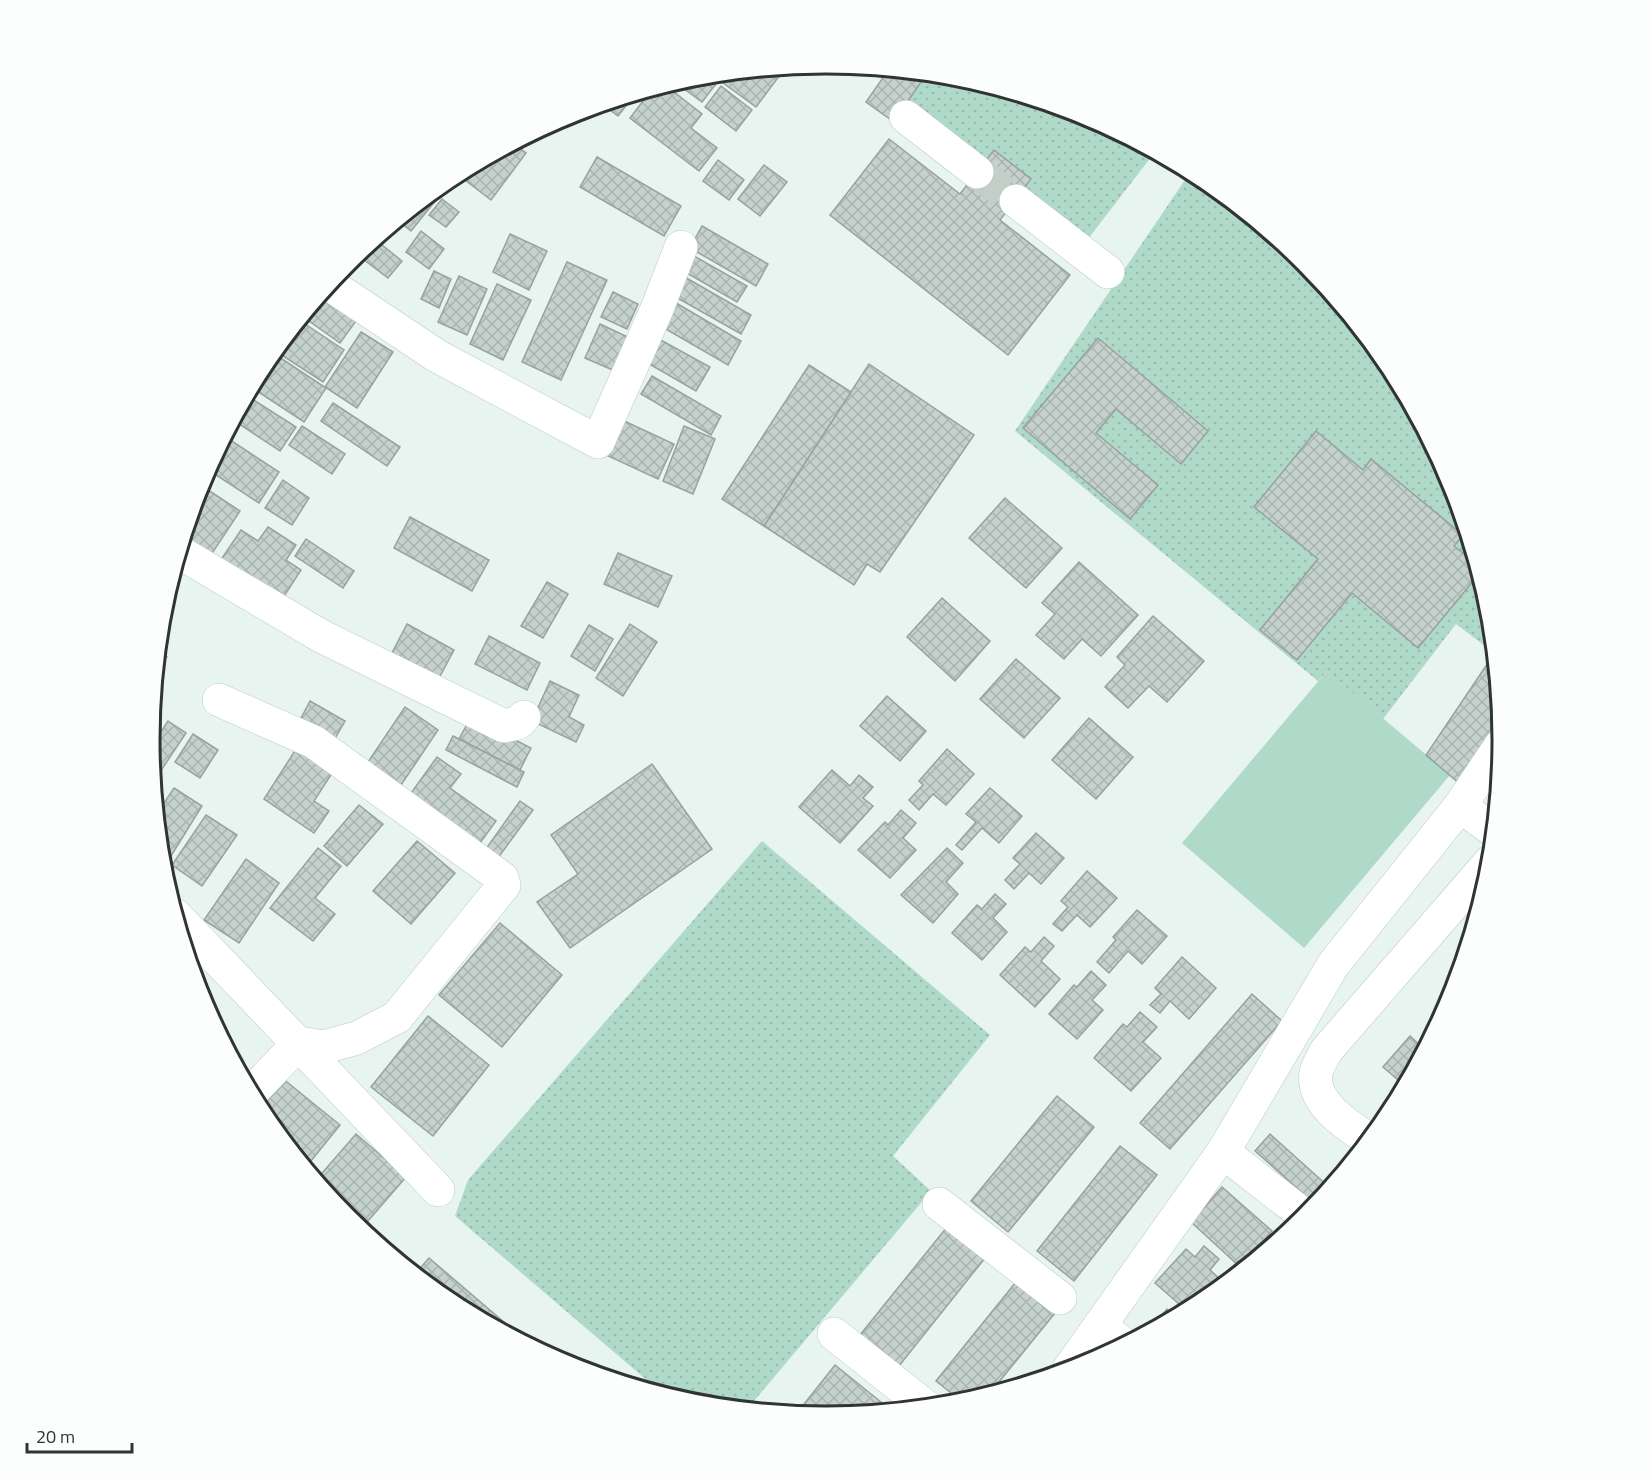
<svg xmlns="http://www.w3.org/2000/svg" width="1651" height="1479" font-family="'Titillium Web',sans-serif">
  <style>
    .green { fill: url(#green-dots) }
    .pitch { fill: #afd9c8 }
    .building { fill: url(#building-cross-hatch); stroke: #97a29d; stroke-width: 1.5 }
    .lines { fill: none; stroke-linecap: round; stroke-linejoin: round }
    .minor-tunnel { stroke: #c3cec9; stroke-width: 33; stroke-dasharray: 33 16; stroke-linecap: butt }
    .minor-casing { stroke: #becac5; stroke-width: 34 }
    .minor { stroke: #fff; stroke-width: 33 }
    .rim { fill: none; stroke: #303432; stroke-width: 3 }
  </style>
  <defs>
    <pattern id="green-dots" width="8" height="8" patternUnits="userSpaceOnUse" patternTransform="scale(1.5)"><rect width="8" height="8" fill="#afd9c8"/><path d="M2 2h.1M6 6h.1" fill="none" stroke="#97bbac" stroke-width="1.8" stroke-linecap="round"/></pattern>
    <pattern id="building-cross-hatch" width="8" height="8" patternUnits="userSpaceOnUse" patternTransform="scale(1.5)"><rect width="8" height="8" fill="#c5d1cc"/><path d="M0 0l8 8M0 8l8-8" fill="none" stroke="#aab4b0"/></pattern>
  </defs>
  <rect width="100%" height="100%" fill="#e8f4ef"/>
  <g class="green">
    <polygon points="927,73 958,76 1085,115 1155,152 1084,244 907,102"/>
    <polygon points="1191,171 1202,177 1304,261 1388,364 1451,481 1489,608 1493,652 1456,624 1383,719 1327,671 1318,681 1015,431"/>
    <polygon points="762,841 990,1035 893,1156 931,1191 748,1408 693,1403 663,1394 455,1216 468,1180"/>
  </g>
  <polygon class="pitch" points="1327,671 1450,775 1304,948 1182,843"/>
  <g class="building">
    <polygon points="771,68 780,75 756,107 719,80 702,102 676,83 694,76"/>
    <polygon points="889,69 927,73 894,122 866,102"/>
    <polygon points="665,85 702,114 691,128 717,148 699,171 630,118 653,88"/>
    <polygon points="721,86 752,110 736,131 705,107"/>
    <polygon points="630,95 633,97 618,116 602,104"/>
    <polygon points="889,139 960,194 994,150 1031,179 1000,220 1070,275 1008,355 830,215"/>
    <polygon points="513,143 526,153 491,200 456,173"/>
    <polygon points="597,157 681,206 664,236 580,187"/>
    <polygon points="718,160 744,180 729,200 703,181"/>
    <polygon points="764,165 787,182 760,216 738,199"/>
    <polygon points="429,194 436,200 411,231 397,220"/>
    <polygon points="442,199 459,212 446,227 429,215"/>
    <polygon points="702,226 768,264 756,286 690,248"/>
    <polygon points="421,231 444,249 429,269 406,252"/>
    <polygon points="510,234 547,251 529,290 493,272"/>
    <polygon points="377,241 402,261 388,278 363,259"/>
    <polygon points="687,252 747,286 737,302 678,268"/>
    <polygon points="567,262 607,280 561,380 522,362"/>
    <polygon points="434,271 451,279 439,308 421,299"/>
    <polygon points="459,276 487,289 467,335 438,322"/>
    <polygon points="683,276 751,315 741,334 672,295"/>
    <polygon points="497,284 531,300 503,360 470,344"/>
    <polygon points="613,292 638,304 627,329 601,317"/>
    <polygon points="320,294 356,321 340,343 302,316"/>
    <polygon points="671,300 741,341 728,365 657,324"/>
    <polygon points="299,320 344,350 323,382 274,350"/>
    <polygon points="600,324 630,338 615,371 585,358"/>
    <polygon points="361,332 393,352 357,408 325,387"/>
    <polygon points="657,338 710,367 696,391 644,361"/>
    <polygon points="1098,338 1208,431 1181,464 1116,409 1096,433 1158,485 1130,519 1023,428"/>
    <polygon points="273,353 326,388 304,422 251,387"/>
    <polygon points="869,364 974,435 880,572 867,564 854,585 764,526"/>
    <polygon points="809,365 851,392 764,526 722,499"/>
    <polygon points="652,376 721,416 711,435 641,394"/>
    <polygon points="246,395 296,427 280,451 233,420"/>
    <polygon points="333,403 400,447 387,466 321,421"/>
    <polygon points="622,420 674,444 658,479 606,455"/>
    <polygon points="302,426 345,454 332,474 289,445"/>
    <polygon points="684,426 715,439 693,494 663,481"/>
    <polygon points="1316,431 1363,470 1371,459 1463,535 1454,546 1476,564 1479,574 1418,648 1352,593 1297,660 1260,630 1318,559 1254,507"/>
    <polygon points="224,436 279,472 259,503 207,469"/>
    <polygon points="283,480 309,498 292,525 265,508"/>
    <polygon points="199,484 240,511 205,564 180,547"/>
    <polygon points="1005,498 1062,548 1026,588 969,538"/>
    <polygon points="410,517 489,560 472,591 394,548"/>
    <polygon points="268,527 296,545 286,560 301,570 281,601 220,561 241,530 258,541"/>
    <polygon points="306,539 354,571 343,588 295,556"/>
    <polygon points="618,553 672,576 658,607 604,584"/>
    <polygon points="1079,562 1138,615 1101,656 1082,639 1064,659 1036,635 1055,614 1042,603"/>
    <polygon points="547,582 568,594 543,638 521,626"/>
    <polygon points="942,598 990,641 955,681 907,637"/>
    <polygon points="1153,616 1204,661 1167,702 1149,686 1128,708 1105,687 1125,665 1117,657"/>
    <polygon points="407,624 454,650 439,678 392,653"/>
    <polygon points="630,624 657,642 623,696 596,678"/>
    <polygon points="589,625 613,639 595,671 571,656"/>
    <polygon points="489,636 540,663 527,690 475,664"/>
    <polygon points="158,647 167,657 156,666"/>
    <polygon points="1494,654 1500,717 1460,784 1426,755"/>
    <polygon points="1016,659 1060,698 1024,738 980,699"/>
    <polygon points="550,681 579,695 569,717 584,725 576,742 532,721"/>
    <polygon points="887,696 926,731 900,761 860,726"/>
    <polygon points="310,701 345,721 333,742 299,722"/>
    <polygon points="405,707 438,730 399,788 366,765"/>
    <polygon points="471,717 531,748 520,770 459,739"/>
    <polygon points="1089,718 1133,757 1096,799 1052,760"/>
    <polygon points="168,721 186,733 156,778 153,775 150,749"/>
    <polygon points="193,734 218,750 200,778 175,762"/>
    <polygon points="453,736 524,772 517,787 446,750"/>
    <polygon points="298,746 334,770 314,801 329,811 314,833 264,799"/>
    <polygon points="947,749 974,774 946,805 933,794 919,810 909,800 923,785 919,781"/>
    <polygon points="437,757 461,774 450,788 496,821 475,850 406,800"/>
    <polygon points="652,764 712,849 570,948 537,902 578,874 551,835"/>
    <polygon points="832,770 850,786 859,775 873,787 863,798 873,806 840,843 799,807"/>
    <polygon points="174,788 202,806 171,856 160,849 156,815"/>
    <polygon points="990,788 1022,816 999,843 982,828 962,850 956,845 976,822 966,814"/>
    <polygon points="520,801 533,810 495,862 483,853"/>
    <polygon points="359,805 383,824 347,866 324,846"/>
    <polygon points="901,810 916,823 903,838 916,850 890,878 858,850 885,822 888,825"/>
    <polygon points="206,815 237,835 202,886 172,865"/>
    <polygon points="1036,833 1064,858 1041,884 1029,873 1014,889 1005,880 1020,864 1013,858"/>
    <polygon points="417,841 455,873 411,924 373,891"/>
    <polygon points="318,848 341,866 315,898 335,914 313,941 270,908"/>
    <polygon points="947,848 963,863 946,882 958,894 933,923 901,895"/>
    <polygon points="246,859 279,883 239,943 204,920"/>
    <polygon points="1087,871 1117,898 1090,927 1077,915 1062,931 1053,924 1068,907 1061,901"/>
    <polygon points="995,894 1006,904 993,918 1007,932 982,960 952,933 977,905 982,909"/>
    <polygon points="1137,910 1167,936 1142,964 1128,951 1109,973 1097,962 1116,940 1113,937"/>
    <polygon points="500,923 562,975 502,1047 439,995"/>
    <polygon points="1044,937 1054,946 1041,961 1060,979 1035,1007 1000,975 1025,947 1031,952"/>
    <polygon points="1182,957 1216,988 1189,1019 1170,1001 1160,1013 1150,1005 1161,994 1155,988"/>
    <polygon points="1091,971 1106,985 1092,1000 1103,1010 1077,1039 1049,1014 1074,985 1077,987"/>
    <polygon points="1252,994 1282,1021 1170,1149 1140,1123"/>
    <polygon points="1140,1012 1157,1027 1143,1042 1161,1058 1131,1091 1094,1058 1123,1024 1127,1027"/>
    <polygon points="428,1016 489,1065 433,1136 371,1087"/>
    <polygon points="1410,1036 1424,1049 1404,1085 1383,1067"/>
    <polygon points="282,1078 340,1125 306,1167 258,1107"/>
    <polygon points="1057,1096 1094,1127 1008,1232 971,1201"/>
    <polygon points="356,1134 406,1177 361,1229 347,1218 316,1180"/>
    <polygon points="1270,1134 1329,1187 1315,1204 1255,1151"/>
    <polygon points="1120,1146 1157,1175 1074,1281 1037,1251"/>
    <polygon points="1222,1187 1272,1231 1240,1267 1191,1222"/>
    <polygon points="947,1227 985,1258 899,1366 860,1335"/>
    <polygon points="1204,1246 1219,1259 1210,1270 1224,1283 1201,1302 1186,1310 1155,1283 1186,1249 1195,1257"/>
    <polygon points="429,1258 518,1334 515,1337 449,1302 415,1274"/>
    <polygon points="1020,1277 1059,1308 990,1393 962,1402 936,1381"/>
    <polygon points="1167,1309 1175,1316 1148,1331"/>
    <polygon points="535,1338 563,1363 529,1345"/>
    <polygon points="835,1365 881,1402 874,1411 825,1416 797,1413"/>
  </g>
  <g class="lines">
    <polyline class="minor-tunnel" points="977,172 1016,201"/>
    <defs>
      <g id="minor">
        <polyline points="906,117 977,172"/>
        <polyline points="1016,201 1108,272"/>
        <polyline points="329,284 437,356 598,442 657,309 681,247"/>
        <polyline points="179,552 321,636 504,726 518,723 524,717"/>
        <polyline points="219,700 314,742 502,878 504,885 397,1017 357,1038 324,1047 299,1043"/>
        <polyline points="1460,806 1493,830"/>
        <polyline points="175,915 438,1190"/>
        <polyline points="251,1093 299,1043"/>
        <path d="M 1368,1139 C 1347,1125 1311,1103 1316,1072 C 1318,1065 1323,1057 1326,1051 L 1490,862"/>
        <polyline points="1223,1152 1305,1216"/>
        <polyline points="939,1204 1060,1298"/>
        <polyline points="1100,1325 1123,1344"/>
        <polyline points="834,1334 925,1406"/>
        <polyline points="1069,1369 1223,1152 1333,965 1460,806 1501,745"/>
      </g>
    </defs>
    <use href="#minor" class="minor-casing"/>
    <use href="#minor" class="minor"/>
  </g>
  <path d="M0 0H1651V1479H0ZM160 740a666 666 0 1 1 1332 0a666 666 0 1 1-1332 0Z" fill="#fcfefd" fill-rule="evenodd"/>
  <path class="rim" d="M160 740a666 666 0 1 1 1332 0a666 666 0 1 1-1332 0Z"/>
  <path d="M27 1443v9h105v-9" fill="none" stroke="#303432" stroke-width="3"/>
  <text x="36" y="1443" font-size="18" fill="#303432" stroke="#fcfefd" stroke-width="4.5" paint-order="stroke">20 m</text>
</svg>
